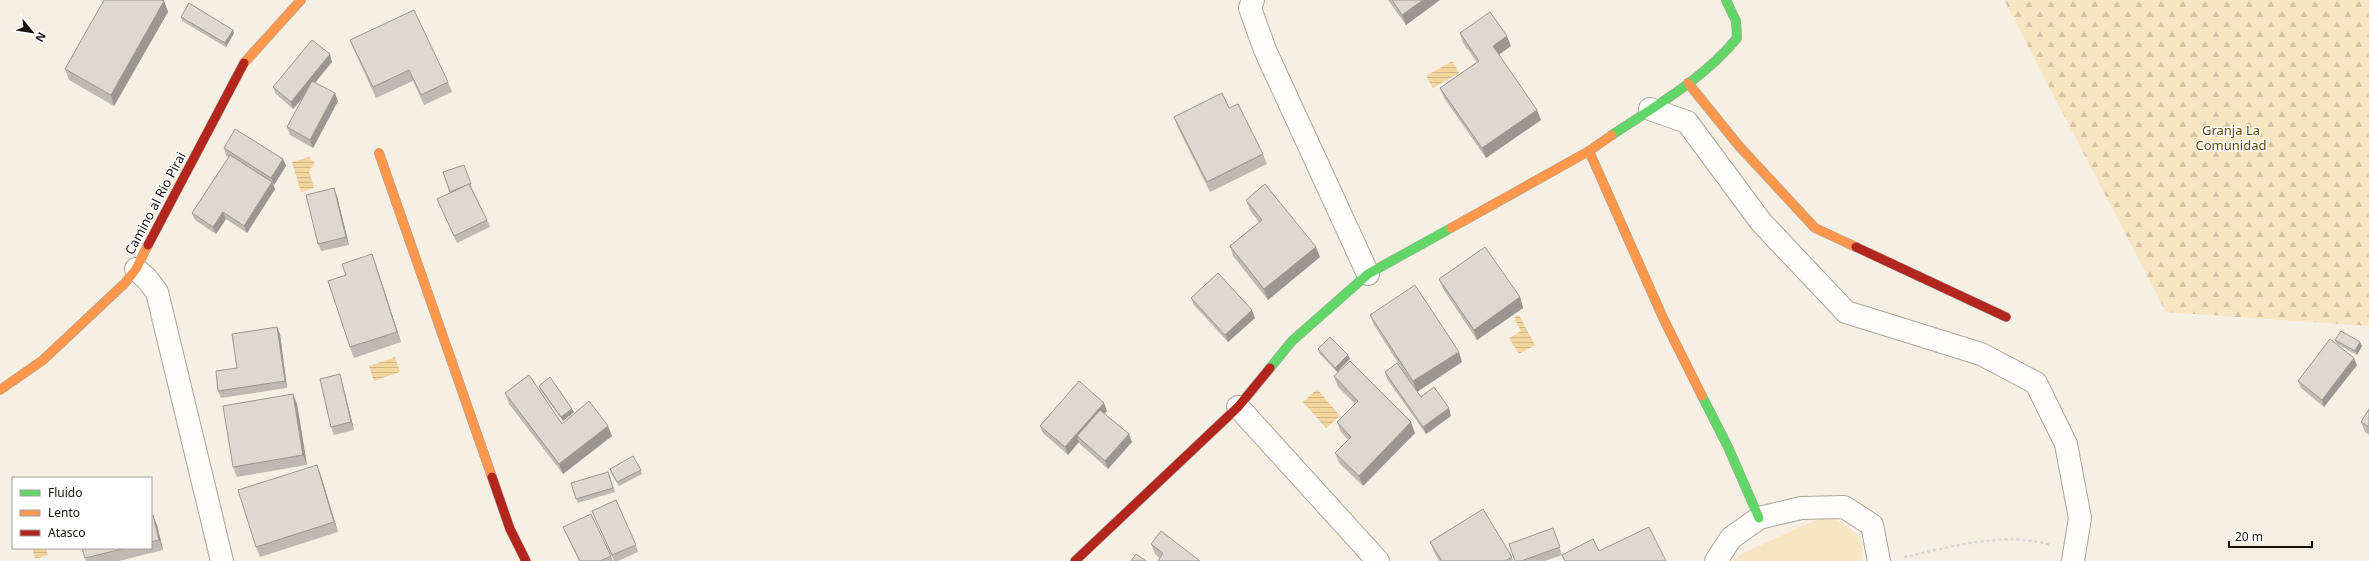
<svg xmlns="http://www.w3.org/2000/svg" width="2369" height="561" font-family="'Noto Sans',sans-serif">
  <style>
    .forest { fill: url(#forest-firs) }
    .park { fill: #f8e5c2 }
    .water { fill: url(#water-rules) }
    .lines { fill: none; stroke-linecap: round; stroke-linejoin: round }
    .street-casing { stroke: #aba59b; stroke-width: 24 }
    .fast-casing { stroke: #aba59b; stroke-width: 10 }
    .slow-casing { stroke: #aba59b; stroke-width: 10 }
    .jam-casing { stroke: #aba59b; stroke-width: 10 }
    .path { stroke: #d8d6d2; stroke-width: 2.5; stroke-dasharray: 3 3; stroke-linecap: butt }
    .street { stroke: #fefdfb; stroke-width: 22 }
    .fast { stroke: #63d668; stroke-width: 9 }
    .slow { stroke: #ff974d; stroke-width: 9 }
    .jam { stroke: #b3261e; stroke-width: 9 }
    .wall { fill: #bfbab1 }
    .shaded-wall { fill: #9b9790 }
    .building { fill: #ded8ce; stroke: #9b9790 }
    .labels { text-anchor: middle; stroke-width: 3; stroke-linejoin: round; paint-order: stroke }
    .park-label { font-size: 13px; fill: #604607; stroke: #fff }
    .street-label { font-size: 13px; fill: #161108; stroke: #fff }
  </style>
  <defs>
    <pattern id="forest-firs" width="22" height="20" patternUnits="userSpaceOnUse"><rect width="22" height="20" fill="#f8e5c2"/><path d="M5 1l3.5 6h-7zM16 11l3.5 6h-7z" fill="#d4c3a5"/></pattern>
    <pattern id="water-rules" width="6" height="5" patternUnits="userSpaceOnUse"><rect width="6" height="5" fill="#f4d59d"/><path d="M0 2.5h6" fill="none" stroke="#d0b686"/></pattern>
  </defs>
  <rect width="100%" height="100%" fill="#f6f0e4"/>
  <polygon class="forest" points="2004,0 2369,0 2369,326 2166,312"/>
  <path class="park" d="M 1826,517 C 1845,522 1869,536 1861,561 L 1733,561 L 1740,555 L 1802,526 Z"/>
  <g class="water">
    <polygon points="1452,61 1459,73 1433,88 1426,76"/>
    <polygon points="309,157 315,163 309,171 314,188 301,192 292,162"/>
    <polygon points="1519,315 1535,345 1519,354 1509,338 1521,331 1514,318"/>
    <polygon points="395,357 400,372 374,381 369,366"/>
    <polygon points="1317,389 1340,416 1326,428 1303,402"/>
    <polygon points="32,548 46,548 48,555 35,559"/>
  </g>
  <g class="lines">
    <defs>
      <g id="street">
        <polyline points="1253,0 1250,8 1265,50 1368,274"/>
        <polyline points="1650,109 1687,122 1761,222 1846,312 1981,354 2036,383 2066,444 2080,518 2073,561"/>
        <polyline points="136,269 147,279 157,292 222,561"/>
        <polyline points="1238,407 1378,561"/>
        <polyline points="1716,561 1731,538 1759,518 1801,508 1844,507 1872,525 1879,561"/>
      </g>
      <g id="fast">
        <path d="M 1612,135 C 1655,106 1704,79 1737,38 L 1736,21 L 1726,0"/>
        <polyline points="1270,368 1292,341 1368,274 1451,228"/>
        <polyline points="1702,396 1728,447 1759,518"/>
      </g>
      <g id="slow">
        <polyline points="244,63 301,0"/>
        <polyline points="1688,83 1739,146 1815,228 1856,247"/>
        <polyline points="1589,151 1664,320 1702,396"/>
        <polyline points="379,153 492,477"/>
        <polyline points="1451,228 1589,151 1612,135"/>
        <polyline points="0,390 43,360 125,283 136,269 148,245"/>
      </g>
      <g id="jam">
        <polyline points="148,245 244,63"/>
        <polyline points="1856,247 2006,317"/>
        <polyline points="492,477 510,529 526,561"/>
        <polyline points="1075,561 1238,407 1270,368"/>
      </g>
    </defs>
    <use href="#street" class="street-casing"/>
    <use href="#fast" class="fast-casing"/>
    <use href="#slow" class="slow-casing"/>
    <use href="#jam" class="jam-casing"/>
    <path class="path" d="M 1904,557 C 1951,547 2003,531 2051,545"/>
    <use href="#street" class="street"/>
    <use href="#fast" class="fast"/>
    <use href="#slow" class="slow"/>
    <use href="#jam" class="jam"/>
  </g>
  <g class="wall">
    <polygon points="104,0 164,0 164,1 168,12 114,106 69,80 65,69"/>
    <polygon points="1388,0 1440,0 1406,25"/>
    <polygon points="181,17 233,30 234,33 226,47 182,21"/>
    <polygon points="1460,33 1511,46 1499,54 1541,120 1486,158 1444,98 1440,88 1477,62 1463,43"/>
    <polygon points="350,40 448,82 452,92 424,105 413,81 376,98 354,50"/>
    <polygon points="332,62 315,83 338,101 313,148 290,135 287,127 304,97 293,109 276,94 273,87"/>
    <polygon points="1229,108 1263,154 1267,164 1210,192 1178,128 1174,117"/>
    <polygon points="224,148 283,159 286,166 274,185 273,184 275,189 247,233 226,219 216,234 195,220 192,213 229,157 226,156"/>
    <polygon points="464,165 472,188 487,220 490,227 457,243 440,206 437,199 450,193 443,172"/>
    <polygon points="337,196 349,245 321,251 318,244"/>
    <polygon points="1246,200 1316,247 1320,257 1268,300 1233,256 1230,246 1259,222 1250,210"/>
    <polygon points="376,265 401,342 354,358 350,347"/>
    <polygon points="1439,279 1520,297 1523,308 1477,340 1443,289"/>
    <polygon points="1191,298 1255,318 1228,342 1194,305"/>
    <polygon points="1370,315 1462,362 1417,391 1421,397 1451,416 1426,434 1387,379 1385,372 1412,385 1374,325"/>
    <polygon points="277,327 280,334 287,388 221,398 218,391 237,368"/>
    <polygon points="2335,340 2360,342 2362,346 2357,355 2337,344"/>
    <polygon points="1318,349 1350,359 1337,372 1319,353"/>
    <polygon points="2357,365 2324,407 2301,388 2298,381"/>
    <polygon points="1334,376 1415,433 1363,486 1339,463 1335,453 1348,440 1341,432 1337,422 1355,404 1338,387"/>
    <polygon points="342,382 354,430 334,435 331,427"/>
    <polygon points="539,386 572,409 574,412 563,421 540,390"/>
    <polygon points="505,393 562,424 612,436 563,474 509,404"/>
    <polygon points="293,394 297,404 307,465 237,477 233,467"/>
    <polygon points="2369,409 2369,435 2365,432 2361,422"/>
    <polygon points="1107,411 1104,413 1132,442 1108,469 1080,444 1079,442 1068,455 1043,433 1040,426"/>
    <polygon points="610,469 641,470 642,474 619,486 611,473"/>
    <polygon points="321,476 338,532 260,557 256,547"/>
    <polygon points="610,476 615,492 578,503 576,499"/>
    <polygon points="592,511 636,545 638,552 618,561 614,561"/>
    <polygon points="151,516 157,525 163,550 119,561 86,561 82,548 151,548"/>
    <polygon points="563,527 611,556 613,561 579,561 566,534"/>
    <polygon points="1553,528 1562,555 1599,551 1666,561 1564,561 1562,555 1545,561 1515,561"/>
    <polygon points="1430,542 1512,557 1513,561 1439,561 1434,552"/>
    <polygon points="1151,544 1200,561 1160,558 1155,554"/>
  </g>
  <g class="shaded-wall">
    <polygon points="1423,0 1440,0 1406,25 1402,15"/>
    <polygon points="164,1 168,12 114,106 111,95"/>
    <polygon points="233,30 234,33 226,47 225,43"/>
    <polygon points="1507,36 1511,46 1497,56 1493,46"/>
    <polygon points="330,54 332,62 293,109 291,102"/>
    <polygon points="335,93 338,101 313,148 310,140"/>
    <polygon points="1537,110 1541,120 1486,158 1482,148"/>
    <polygon points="283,159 286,166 274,185 271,178"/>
    <polygon points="272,182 275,189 247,233 244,226"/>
    <polygon points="334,188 337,196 349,245 346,237"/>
    <polygon points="223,212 226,219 216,234 213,227"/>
    <polygon points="1316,247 1320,257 1268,300 1264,289"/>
    <polygon points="372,254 376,265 401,342 397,332"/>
    <polygon points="1520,297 1523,308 1477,340 1474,330"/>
    <polygon points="1252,310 1255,318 1228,342 1225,335"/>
    <polygon points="277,327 280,334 287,388 285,381"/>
    <polygon points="2360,342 2362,346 2357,355 2355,351"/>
    <polygon points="1459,352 1462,362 1417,392 1413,381"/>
    <polygon points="1348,355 1350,359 1337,372 1335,368"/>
    <polygon points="2354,358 2357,365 2324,407 2322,400"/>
    <polygon points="340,374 354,430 351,422"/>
    <polygon points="293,394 297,404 307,465 303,455"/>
    <polygon points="1104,403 1107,411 1081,440 1077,436 1079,442 1068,455 1065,447"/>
    <polygon points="1449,408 1451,416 1426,434 1423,427"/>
    <polygon points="572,409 574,412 563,421 561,417"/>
    <polygon points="1411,422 1415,433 1363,486 1359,476"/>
    <polygon points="608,426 612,436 563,474 559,464"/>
    <polygon points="1129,434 1132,442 1108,469 1105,461"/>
    <polygon points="317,465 321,476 338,532 334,522"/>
    <polygon points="153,515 157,525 163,550 159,540"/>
  </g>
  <g class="building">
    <polygon points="104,0 161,0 164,1 111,95 65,69"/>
    <polygon points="1392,0 1423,0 1402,15"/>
    <polygon points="189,3 233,30 225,43 181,17"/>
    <polygon points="414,10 448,82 421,95 409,70 373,87 350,40"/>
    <polygon points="1490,12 1507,36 1493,46 1537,110 1482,148 1440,88 1479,61 1460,33"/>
    <polygon points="312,40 330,54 291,102 273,87"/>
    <polygon points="312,81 335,93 310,140 287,127"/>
    <polygon points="1222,93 1229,108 1238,104 1263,154 1207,182 1174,117"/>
    <polygon points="235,129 283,159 271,178 224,148"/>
    <polygon points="230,155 272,182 244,226 223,212 213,227 192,213"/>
    <polygon points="464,165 471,184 469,184 450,192 443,172"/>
    <polygon points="469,184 487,220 454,236 437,199"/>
    <polygon points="1265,184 1316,247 1264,289 1230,246 1262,220 1246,200"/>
    <polygon points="334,188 346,237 318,244 306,195"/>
    <polygon points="1485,247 1520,297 1474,330 1439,279"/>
    <polygon points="372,254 397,332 350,347 328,281 346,275 342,264"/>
    <polygon points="1218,273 1252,310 1225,335 1191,298"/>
    <polygon points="1415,285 1459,352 1413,381 1370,315"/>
    <polygon points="277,327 285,381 218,391 216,371 237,368 232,334"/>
    <polygon points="2341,331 2360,342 2355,351 2335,340"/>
    <polygon points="1330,337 1348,355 1335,368 1318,349"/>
    <polygon points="2330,339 2354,358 2322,400 2298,381"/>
    <polygon points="1350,361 1411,422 1359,476 1335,453 1351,437 1337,422 1358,401 1334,376"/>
    <polygon points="1397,363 1421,397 1434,387 1449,408 1423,427 1385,372"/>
    <polygon points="340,374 351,422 331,427 320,379"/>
    <polygon points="529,375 562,424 589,401 608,426 559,464 505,393"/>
    <polygon points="550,377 572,409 561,417 539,386"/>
    <polygon points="1079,381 1104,403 1065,447 1040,426"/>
    <polygon points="293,394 303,455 233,467 223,406"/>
    <polygon points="2369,409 2369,427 2361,422"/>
    <polygon points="1100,410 1129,434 1105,461 1077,436"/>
    <polygon points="633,456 641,470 617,482 610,469"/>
    <polygon points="317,465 334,522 256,547 238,490"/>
    <polygon points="608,472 613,488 576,499 571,483"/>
    <polygon points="616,500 636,545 612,555 592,511"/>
    <polygon points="1483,509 1512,557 1505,561 1442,561 1430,542"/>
    <polygon points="591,514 611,556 600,561 580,561 563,527"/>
    <polygon points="153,515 159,540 151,542 151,516"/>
    <polygon points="1649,527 1666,561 1565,561 1562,555 1593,539 1599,551"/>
    <polygon points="1553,528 1560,547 1521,561 1515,561 1509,544"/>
    <polygon points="1161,531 1200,561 1158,561 1163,553 1151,544"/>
    <polygon points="82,548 126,548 85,558"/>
    <polygon points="1136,554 1146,561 1131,561"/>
  </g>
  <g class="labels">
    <g class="park-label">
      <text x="2231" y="135">Granja La<tspan x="2231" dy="15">Comunidad</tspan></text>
    </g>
    <g class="street-label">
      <text transform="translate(155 203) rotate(-62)" y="5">Camino al Rio Pirai</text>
    </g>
  </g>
  <rect x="12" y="477" width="140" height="72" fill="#ffffff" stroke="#a2a09c"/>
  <rect x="20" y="490" width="20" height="6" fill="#63d668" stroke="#a2a09c"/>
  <text x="48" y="497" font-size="12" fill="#161108">Fluido</text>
  <rect x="20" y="510" width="20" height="6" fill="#ff974d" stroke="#a2a09c"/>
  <text x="48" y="517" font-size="12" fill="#161108">Lento</text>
  <rect x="20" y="530" width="20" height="6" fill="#b3261e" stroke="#a2a09c"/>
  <text x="48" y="537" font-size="12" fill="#161108">Atasco</text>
  <g transform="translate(32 32) rotate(120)" stroke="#ffffff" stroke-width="3" paint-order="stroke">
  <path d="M0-3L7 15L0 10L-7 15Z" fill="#161108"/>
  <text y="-6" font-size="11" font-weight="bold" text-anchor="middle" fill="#161108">N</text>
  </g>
  <path d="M2229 541v6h83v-6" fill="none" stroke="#161108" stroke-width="2"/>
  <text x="2235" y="541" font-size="12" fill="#161108" stroke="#ffffff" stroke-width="3" paint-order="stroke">20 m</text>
</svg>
